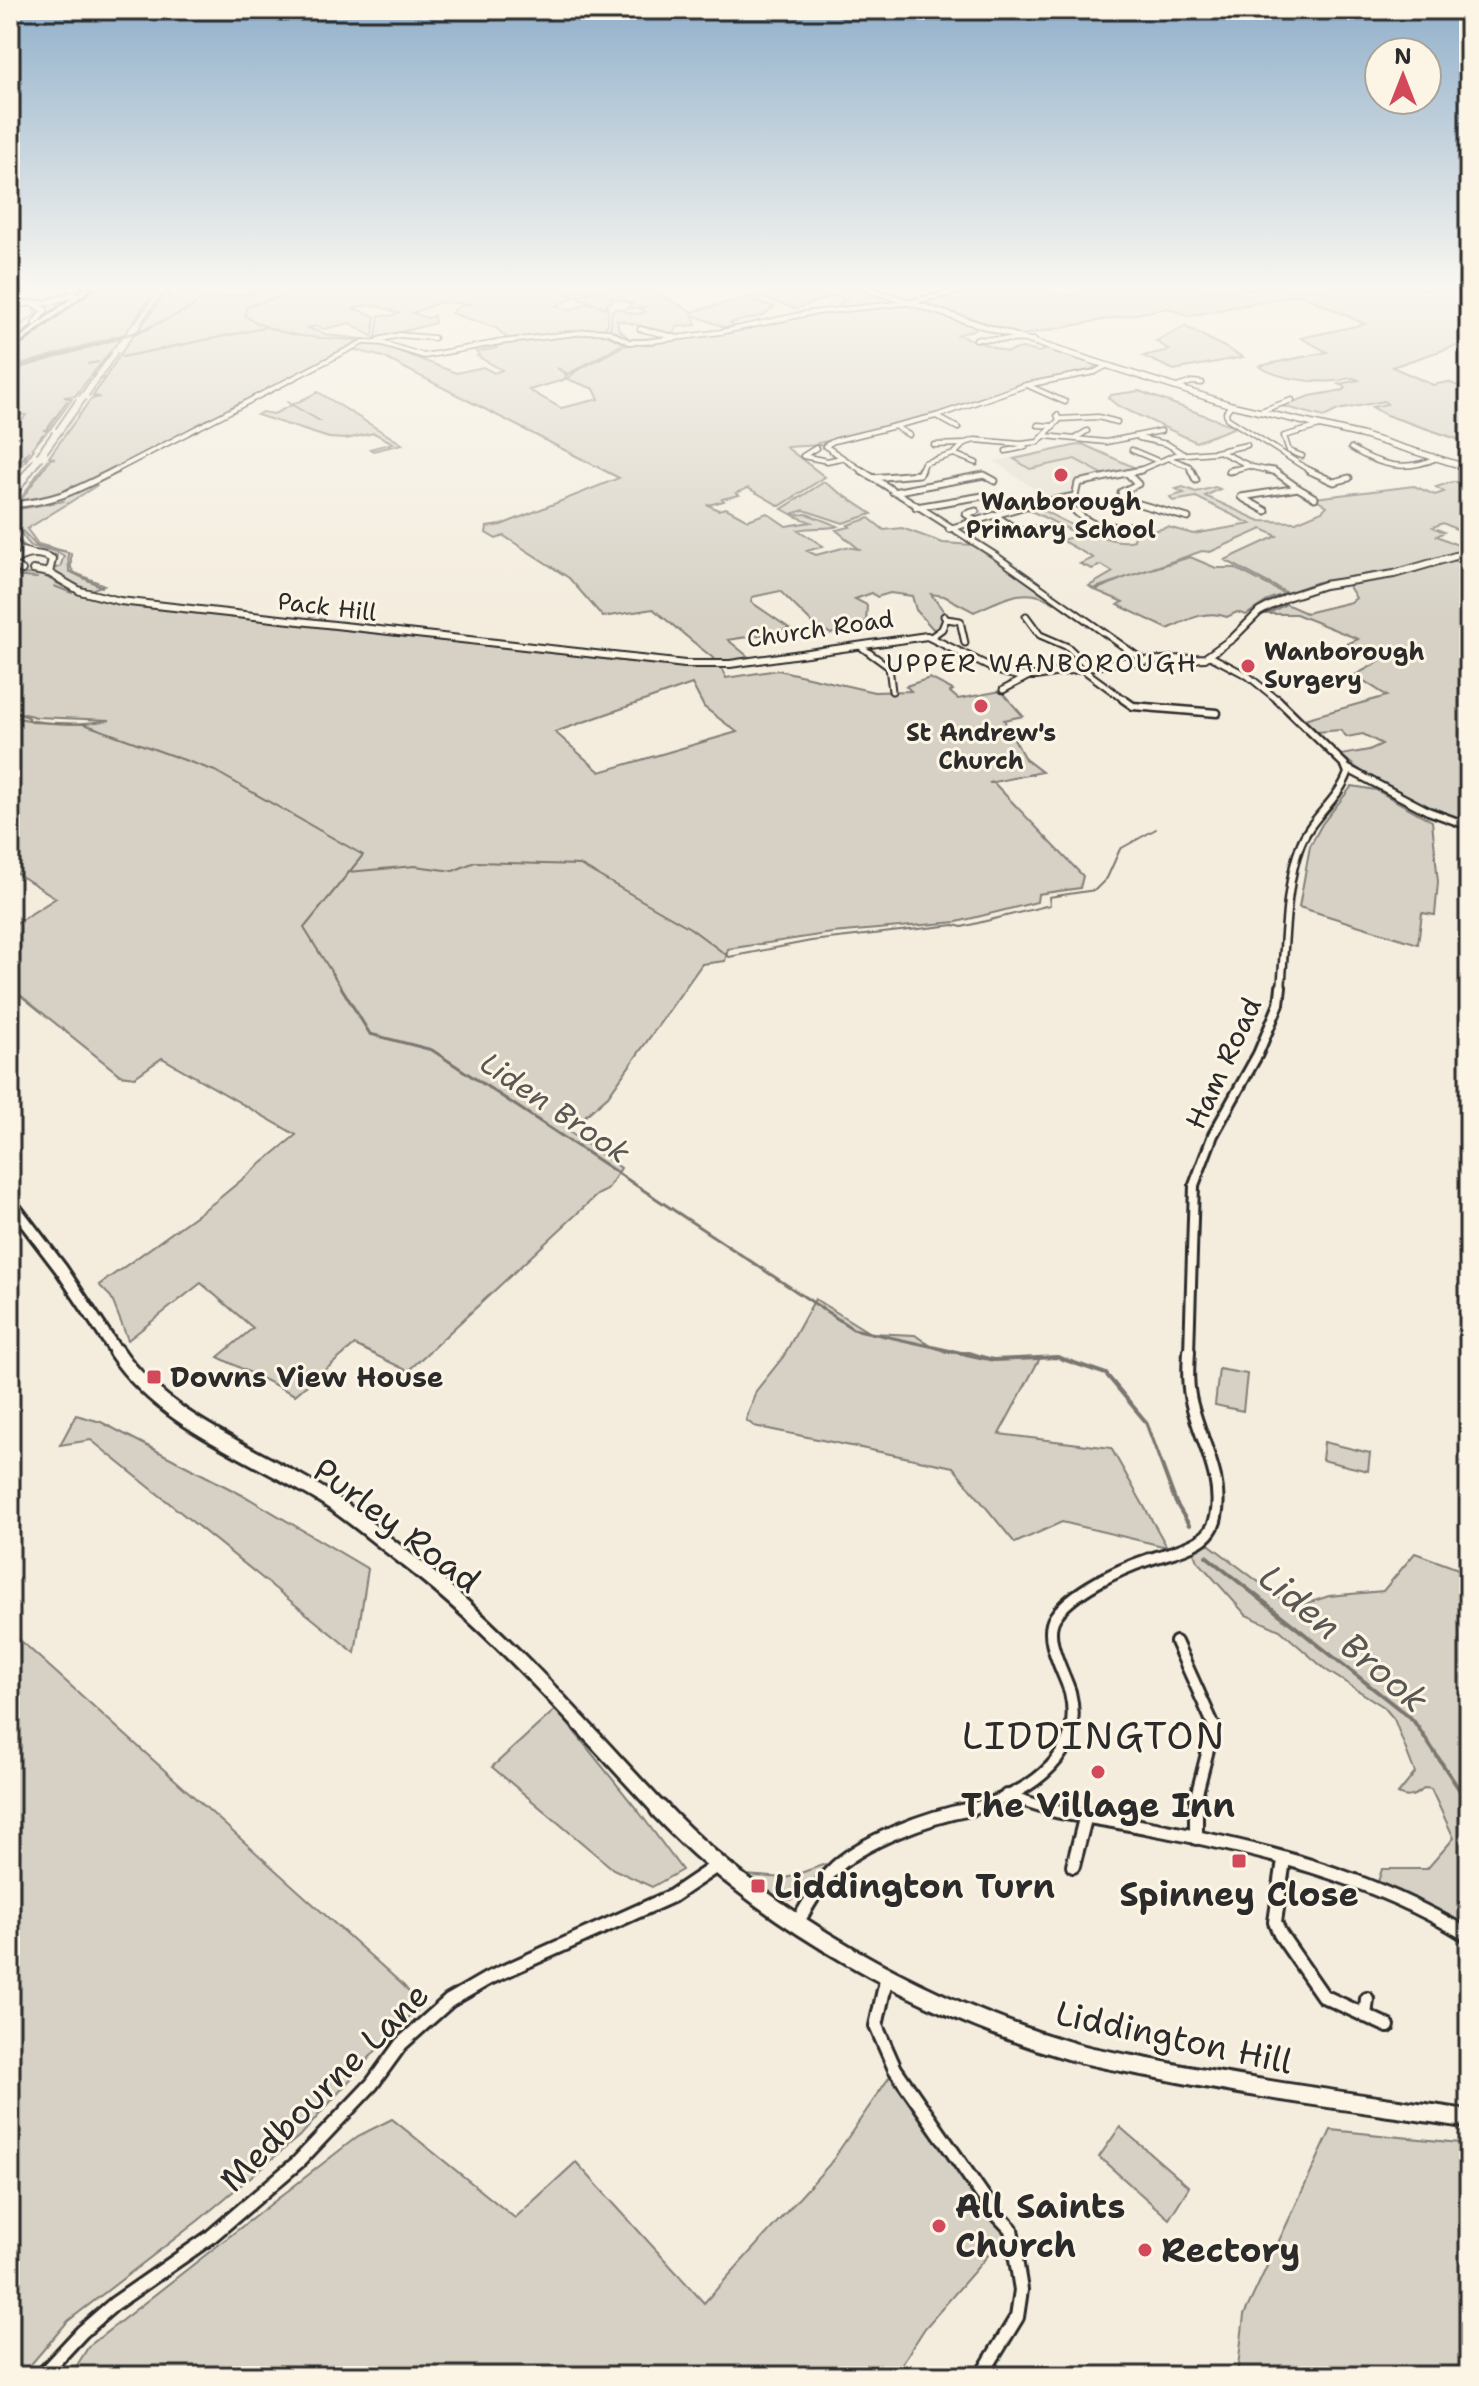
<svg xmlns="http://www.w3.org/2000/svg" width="1479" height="2386" font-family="'Shantell Sans',sans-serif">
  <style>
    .built { fill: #e5dfd0 }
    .green { fill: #d6d1c4; stroke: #807e78; stroke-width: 2; fill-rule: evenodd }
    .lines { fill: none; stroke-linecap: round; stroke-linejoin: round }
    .stream-far2 { stroke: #7a7771; stroke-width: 2 }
    .stream-far1 { stroke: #7a7771; stroke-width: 3 }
    .stream { stroke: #7a7771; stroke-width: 4 }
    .minor-far5-casing { stroke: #2b2b2b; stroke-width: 7 }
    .minor-far4-casing { stroke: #2b2b2b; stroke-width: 9 }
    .minor-far3-casing { stroke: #2b2b2b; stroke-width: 11 }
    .minor-far2-casing { stroke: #2b2b2b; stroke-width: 14 }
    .minor-far1-casing { stroke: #2b2b2b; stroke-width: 16 }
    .minor-casing { stroke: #2b2b2b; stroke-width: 18 }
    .tertiary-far1-casing { stroke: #2b2b2b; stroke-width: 8 }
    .tertiary-casing { stroke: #2b2b2b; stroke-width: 10 }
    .secondary-far3-casing { stroke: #2b2b2b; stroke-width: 8 }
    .secondary-far2-casing { stroke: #2b2b2b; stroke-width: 17 }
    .secondary-far1-casing { stroke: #2b2b2b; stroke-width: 20 }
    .secondary-casing { stroke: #2b2b2b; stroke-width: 23 }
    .trunk-casing { stroke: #2b2b2b; stroke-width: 6 }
    .minor-far5 { stroke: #fcf5e5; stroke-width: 4 }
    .minor-far4 { stroke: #fcf5e5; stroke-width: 5 }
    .minor-far3 { stroke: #fcf5e5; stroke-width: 6 }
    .minor-far2 { stroke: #fcf5e5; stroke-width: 8 }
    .minor-far1 { stroke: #fcf5e5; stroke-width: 10 }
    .minor { stroke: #fcf5e5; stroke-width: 12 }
    .tertiary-far1 { stroke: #fcf5e5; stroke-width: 5 }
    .tertiary { stroke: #fcf5e5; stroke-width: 6 }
    .secondary-far3 { stroke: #fcf5e5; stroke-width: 5 }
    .secondary-far2 { stroke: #fcf5e5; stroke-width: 11 }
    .secondary-far1 { stroke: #fcf5e5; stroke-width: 14 }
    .secondary { stroke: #fcf5e5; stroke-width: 17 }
    .trunk { fill: #fcf5e5; fill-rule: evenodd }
    .poi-dot { fill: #d1495b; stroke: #fcf5e5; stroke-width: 3 }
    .labels { text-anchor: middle; stroke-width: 6; stroke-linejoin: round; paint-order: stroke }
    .far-poi-label { font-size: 24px; font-weight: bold; fill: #2b2b2b; stroke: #fcf5e5 }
    .far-street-label { font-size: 24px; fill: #2b2b2b; stroke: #fcf5e5 }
    .far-neighbourhood-label { font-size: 26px; letter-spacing: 2px; fill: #2b2b2b; stroke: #fcf5e5 }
    .street-label { font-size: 28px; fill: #2b2b2b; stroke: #fcf5e5 }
    .poi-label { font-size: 28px; font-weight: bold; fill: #2b2b2b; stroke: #fcf5e5; text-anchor: start }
    .water-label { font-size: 30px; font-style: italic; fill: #595754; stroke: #fcf5e5 }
    .near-street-label { font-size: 34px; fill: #2b2b2b; stroke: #fcf5e5 }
    .near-poi-label { font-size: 34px; font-weight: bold; fill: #2b2b2b; stroke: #fcf5e5; text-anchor: start }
    .near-water-label { font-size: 36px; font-style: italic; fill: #595754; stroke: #fcf5e5 }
    .near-quarter-label { font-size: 38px; letter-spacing: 2px; fill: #2b2b2b; stroke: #fcf5e5 }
  </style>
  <rect width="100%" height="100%" fill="#f4edde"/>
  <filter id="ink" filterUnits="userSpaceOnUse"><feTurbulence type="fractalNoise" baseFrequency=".0125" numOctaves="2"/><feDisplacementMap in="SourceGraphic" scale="16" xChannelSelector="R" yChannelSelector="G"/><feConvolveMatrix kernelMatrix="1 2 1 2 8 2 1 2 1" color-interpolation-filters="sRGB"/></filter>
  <g filter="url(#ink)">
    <polygon class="built" points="1059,449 1106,476 1072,483 1071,496 1040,502 1031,496 1040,493 994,461"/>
    <g class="green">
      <polygon points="93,289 156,289 125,334 10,368 10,351"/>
      <path d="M 169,289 L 588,289 L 563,293 L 575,297 L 556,306 L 571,310 L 587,303 L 594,304 L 576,296 L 592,292 L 594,289 L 650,289 L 692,312 L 780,289 L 861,289 L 904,301 L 847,308 L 839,303 L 848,299 L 832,296 L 796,309 L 761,297 L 754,301 L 774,307 L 762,316 L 730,323 L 735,327 L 724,327 L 693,315 L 696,325 L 677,327 L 674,334 L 617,320 L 619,330 L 630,339 L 660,338 C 639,343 625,339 607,331 L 611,326 L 612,310 L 616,308 C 627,312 633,316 646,312 L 640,309 L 647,307 L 624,309 L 633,304 L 612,297 L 609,298 L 613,301 L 607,304 L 608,307 L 595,304 L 608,309 L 608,324 L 605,328 L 509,340 L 496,328 L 451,313 L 459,306 L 471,304 L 441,302 L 412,313 L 427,318 L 434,316 L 435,323 L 376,339 L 379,315 L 391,316 L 398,313 C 383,307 369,301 354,309 L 375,316 L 373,337 L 350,323 L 324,329 L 317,326 L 307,328 L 328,335 L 363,339 L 65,494 L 18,503 L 47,460 L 55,458 L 49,457 L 91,399 L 100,397 L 93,396 L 133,335 L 150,328 L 138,330 Z"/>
      <path d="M 981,289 L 1043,289 L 1040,291 L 1059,297 L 1097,289 L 1469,289 L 1469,351 L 1455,346 L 1392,367 L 1433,385 L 1448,382 L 1469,390 L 1469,443 L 1386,415 L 1372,407 L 1387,404 L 1384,401 L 1338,410 L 1324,417 L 1282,406 L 1310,396 L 1344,390 L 1346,387 L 1339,384 L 1359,380 C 1350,375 1344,381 1334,381 C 1314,383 1277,379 1259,366 L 1327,352 L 1301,338 L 1365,324 L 1300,294 L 1189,316 L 1168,308 L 1022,335 L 921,302 Z"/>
      <path d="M 906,304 L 979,328 L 958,335 L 1007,352 L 1022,348 L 1038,352 L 1049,349 L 1098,365 L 1090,370 L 1026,383 L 936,416 L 818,443 L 822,445 L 786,447 L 825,477 L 780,506 L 748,488 L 736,493 L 739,495 L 722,499 L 724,501 L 708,505 L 718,510 L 726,508 L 748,520 L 767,513 L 786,526 L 811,522 L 792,515 L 807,514 L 838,526 C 824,530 813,526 798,530 L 823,546 L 807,551 L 816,555 L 846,547 L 859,549 L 836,530 L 850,527 L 848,525 L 869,518 L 884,530 L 902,528 L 943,543 L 974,545 L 1059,601 L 1054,603 C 1026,584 1002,600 974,612 L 944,596 L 931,594 L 945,613 L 940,628 L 933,629 L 916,610 L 912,596 L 890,593 L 877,597 L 872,593 L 855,599 L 867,605 L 866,622 L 831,634 L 811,622 L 780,591 L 752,597 L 751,602 L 789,628 L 780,632 L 728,640 L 750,658 L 719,663 L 653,609 L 603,617 L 569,578 L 504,536 L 496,539 L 486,533 L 487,527 L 501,525 L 619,478 L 383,357 L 351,349 L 367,343 L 383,345 L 456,373 L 483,367 L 494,373 L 502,370 L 477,356 L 480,355 L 476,352 L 497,348 L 493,344 L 600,332 L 624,343 L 568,374 L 557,368 L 567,375 L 564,380 L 529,390 L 561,408 L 599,399 L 594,389 L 567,379 L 576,371 L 623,346 L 718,333 L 818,313 Z"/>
      <polygon points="1185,326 1243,357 1174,370 1143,356 1169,350 1156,341"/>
      <polygon points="121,338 75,396 64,397 72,399 50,429 43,430 48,431 32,448 34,449 28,457 18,459 27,459 10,482 10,422 22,420 26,415 10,414 10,371"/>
      <polygon points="1139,391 1236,427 1196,442 1118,406 1108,398 1111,395"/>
      <polygon points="318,392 402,444 373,451 370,449 393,443 374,433 346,439 329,438 257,415 262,412 274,414"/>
      <polygon points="1082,444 1138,469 1106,476 1075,459 1030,469 1014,459"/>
      <polygon points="824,482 872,514 843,523 804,510 791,514 782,509"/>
      <path d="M 1452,482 L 1469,482 L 1469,535 L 1443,523 L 1433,527 L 1444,532 L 1437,536 L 1469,550 L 1387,574 L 1322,581 L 1287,593 L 1225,560 L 1277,536 L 1262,529 L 1210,552 L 1202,551 L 1093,589 L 1089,586 L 1113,572 L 1101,565 L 1092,569 L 1080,564 L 1093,558 L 1061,540 L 1080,535 L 1025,508 L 1033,505 C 1056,517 1110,548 1134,540 L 1135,534 L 1129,529 L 1134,526 L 1153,531 L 1168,527 L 1193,534 L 1251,524 L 1196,497 L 1173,501 L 1170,497 L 1184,493 L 1176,489 L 1183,487 L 1196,492 L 1215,487 L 1220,489 L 1205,496 L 1260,521 L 1296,522 L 1322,511 L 1327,506 L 1315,498 L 1414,486 L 1435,495 L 1444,492 L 1436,487 Z"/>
      <path d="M 88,484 L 96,486 L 27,529 L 38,544 L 71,553 L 71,568 L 75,573 L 104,585 L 88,591 L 55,575 L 52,569 L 60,567 L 64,556 L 57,552 L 31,546 C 20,534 12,522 16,507 L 52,502 Z"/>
      <path d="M 1469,556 L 1469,821 C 1424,809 1376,786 1341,755 L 1369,750 L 1382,744 L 1363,734 L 1347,737 L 1340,730 L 1318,732 L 1304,719 L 1387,696 L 1355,675 L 1379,662 L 1343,646 L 1358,639 L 1296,614 L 1268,614 L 1286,604 L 1306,613 L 1351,602 L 1356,598 L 1347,583 L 1393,578 Z"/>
      <path d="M 1190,557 L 1216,568 L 1235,568 L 1285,594 L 1272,598 L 1246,615 L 1237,612 L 1227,617 C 1206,609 1187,620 1168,629 L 1118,605 L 1123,602 L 1095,590 L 1129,576 Z"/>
      <path d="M 39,573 L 68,589 L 113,603 L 641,663 L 721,667 L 726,678 L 778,670 L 874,692 L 911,691 L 906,686 L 930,678 L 953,690 L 950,692 L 958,699 L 1001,691 L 1023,716 L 1004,720 L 1025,759 L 1042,772 L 989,783 L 994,783 L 1083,876 L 1080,888 L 1038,894 L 1037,902 L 957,922 L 832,933 L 728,949 L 725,961 L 702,964 L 608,1096 L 568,1131 L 621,1168 L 607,1190 L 597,1195 L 408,1371 L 355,1345 L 295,1395 L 218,1357 L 253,1328 L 201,1283 L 128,1340 L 111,1297 L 99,1285 L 216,1201 L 296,1135 L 162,1058 L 135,1077 L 120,1075 L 10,987 L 10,927 L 56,898 L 10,869 L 10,716 C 46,725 74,726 110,720 L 36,717 L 10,710 L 10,576 ZM 692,684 L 704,707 L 737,732 L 600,772 L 555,732 Z"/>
      <polygon points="1352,786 1376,790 1432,821 1438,882 1435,915 1422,913 1418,944 1299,907 1310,846 1322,824"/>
      <polygon points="815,1299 870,1333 915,1335 929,1345 946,1352 970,1352 994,1360 1040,1358 999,1434 1111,1448 1167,1547 1062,1522 1015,1543 953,1467 754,1426 746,1420 756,1391 783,1357"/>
      <polygon points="1219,1369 1247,1374 1243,1411 1215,1405"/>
      <polygon points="76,1415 101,1422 248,1498 368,1569 355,1653 91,1440 60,1445"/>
      <polygon points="1324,1442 1370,1453 1368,1471 1322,1460"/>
      <path d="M 1206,1542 L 1293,1608 L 1329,1596 L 1383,1591 L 1415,1553 L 1469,1573 L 1469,1933 L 1377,1885 L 1382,1869 L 1427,1869 L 1454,1838 L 1431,1789 L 1425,1788 C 1416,1795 1409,1800 1398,1794 L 1415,1773 L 1394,1719 L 1384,1707 L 1326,1670 L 1280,1630 L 1246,1615 L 1196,1559 L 1194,1552 Z"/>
      <polygon points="10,1631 404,1986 421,2007 393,2031 303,2133 199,2220 68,2321 21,2376 10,2376"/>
      <polygon points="556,1709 639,1812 682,1870 652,1887 613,1869 492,1767"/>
      <path d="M 825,1864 L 828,1866 C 795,1912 787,1907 744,1875 L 787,1878 Z"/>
      <polygon points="895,2069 1011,2229 925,2328 894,2376 61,2376 74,2370 89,2346 358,2136 392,2119 515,2218 576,2162 704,2303 829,2165"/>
      <polygon points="1120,2127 1189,2187 1169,2219 1099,2157"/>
      <polygon points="1331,2130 1469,2144 1469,2376 1237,2376 1244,2315"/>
    </g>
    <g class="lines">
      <g class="stream-far2">
        <path d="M 310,289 L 247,306 L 245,316 C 281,339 320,338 362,340"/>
        <polyline points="57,297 70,289"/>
        <polyline points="168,299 174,289"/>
        <polyline points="135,322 160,289"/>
        <polyline points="142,322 166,289"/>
        <polyline points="10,334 37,313 33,309"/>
        <polyline points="10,354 68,308"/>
        <polyline points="122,357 264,328"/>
        <polyline points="88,364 98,362"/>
        <polyline points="10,370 143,330 189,309 199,300 281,289"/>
        <polyline points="79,396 111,353"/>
        <polyline points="89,396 118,353"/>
        <polyline points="287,402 320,421"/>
        <polyline points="48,428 67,401"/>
        <polyline points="56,428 76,399"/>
        <polyline points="33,447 43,434"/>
        <polyline points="41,447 52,432"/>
        <polyline points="48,452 86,400"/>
        <polyline points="37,453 40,449"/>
        <polyline points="24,457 29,451"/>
        <polyline points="10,476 22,461"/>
        <polyline points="10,489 32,460"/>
        <polyline points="59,494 72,486"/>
        <polyline points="14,500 42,460"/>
        <polyline points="28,501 21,500 49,461"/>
        <polyline points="64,501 19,509 20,529 37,546 68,552 69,571 102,587"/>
        <polyline points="10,522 16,538 30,551"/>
        <polyline points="10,547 11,555"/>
        <polyline points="41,552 57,555 55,566"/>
        <polyline points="10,576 37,578"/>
        <polyline points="72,583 87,589"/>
        <polyline points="54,586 72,593"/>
        <polyline points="10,711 28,717 31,722 84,724 215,771 363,855 304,928 342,989"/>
        <polyline points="348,872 415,866 453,871 475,862 580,865 690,928 729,957 811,941 954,925 962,927 1050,905 1049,897 1095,890 1107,878 1120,849 1156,829"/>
      </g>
      <polyline class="stream-far1" points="341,987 370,1034 432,1050 853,1329 961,1353"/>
      <g class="stream">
        <polyline points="952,1351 994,1360 1057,1357 1106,1374 1146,1422 1176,1503 1189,1525"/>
        <polyline points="1206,1556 1413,1720 1469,1804"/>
      </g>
      <defs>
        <g id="minor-far5">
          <polyline points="640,329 675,337"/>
          <polyline points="976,339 1034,340"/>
          <polyline points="378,340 399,335 434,338"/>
          <polyline points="1027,385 1065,402"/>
          <polyline points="1177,387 1192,382 1202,383"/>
          <polyline points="1231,405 1226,412 1227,418 1312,472"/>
          <polyline points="1258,412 1292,400"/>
          <polyline points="936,416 958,428"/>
          <polyline points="1060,419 1098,417 1117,422"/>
          <polyline points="1038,425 1052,426"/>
          <polyline points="896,427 909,435"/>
          <polyline points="1045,436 1106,442 1161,431"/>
          <polyline points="1077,437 1087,431"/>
          <polyline points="1139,438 1167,444 1183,454"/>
          <polyline points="934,445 964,444"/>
          <polyline points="816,448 803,456 827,461 841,458"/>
          <path d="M 1351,448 C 1380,466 1405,472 1437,458"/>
          <polyline points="1132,450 1158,461"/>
          <polyline points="1006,451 1025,447"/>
          <polyline points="1221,452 1252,467 1275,472"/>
          <polyline points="954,454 976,463"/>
          <polyline points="1302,456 1289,451 1284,436 1320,426"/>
          <polyline points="1168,458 1189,466 1192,472"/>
          <polyline points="1229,471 1248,466"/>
          <polyline points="112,472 363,342 382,343 424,356 501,342 594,331 609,332 629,342 645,342 721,332 809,313 906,303 969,289"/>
          <polyline points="864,472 825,446 834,441 936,416 1026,385 1095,372 1106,366"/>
          <polyline points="920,472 924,463 954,454 965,443 975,440 1021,444 1038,442 1059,420 1057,415"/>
          <polyline points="1135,472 1175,455 1215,452 1247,445"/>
        </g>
        <g id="minor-far4">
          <polyline points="861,470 993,554 1144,661"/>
          <polyline points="1191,470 1196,480"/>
          <polyline points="1308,470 1334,482 1349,478"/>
          <polyline points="1229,471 1234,470"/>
          <polyline points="1128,474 1138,484 1121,492 1122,499 1188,518"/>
          <polyline points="872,478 919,474 921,470"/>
          <polyline points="1298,488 1315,498"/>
          <polyline points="893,492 984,475 995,481"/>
          <path d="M 1064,500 C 1088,525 1094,528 1129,526"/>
          <path d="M 10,505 C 58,501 74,491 116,470"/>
          <polyline points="916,507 983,496"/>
          <polyline points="976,511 966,514 977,522"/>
          <polyline points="1266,511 1241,497 1298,488 1274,471 1267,470"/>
          <polyline points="996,516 1019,531 1051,528"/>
          <polyline points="949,529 1025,506 1075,496 1078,483 1141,470"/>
          <polyline points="10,536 20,550 35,554"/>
          <polyline points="1026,616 1040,635 1068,647 1089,667"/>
          <polyline points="946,619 960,621 965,643"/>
          <polyline points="931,637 942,629 946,619 944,616"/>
          <polyline points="860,646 889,667 892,691"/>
          <polyline points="1210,656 1248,676 1279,701"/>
          <polyline points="1081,668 1126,701"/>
          <polyline points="1003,690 1029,676"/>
        </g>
        <g id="minor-far3">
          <polyline points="1123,699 1133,706 1217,713"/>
          <path d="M 1277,699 L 1345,765 L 1348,773 C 1338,801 1310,818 1300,846 C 1285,884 1285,948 1281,989"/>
          <polyline points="1348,769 1428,811 1469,826"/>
        </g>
        <polyline id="minor-far2" points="1189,1353 1194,1185 1213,1135 1258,1054 1279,1004 1281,987"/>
        <g id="minor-far1">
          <polyline points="1176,1642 1214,1726 1196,1797 1196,1811"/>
          <polyline points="1006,1795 1056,1811"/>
          <path d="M 961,1811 C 1019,1799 1087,1762 1070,1692 C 1064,1672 1042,1637 1055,1617 C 1071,1592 1120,1569 1147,1560 C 1164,1554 1183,1551 1199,1541 C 1207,1536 1214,1528 1216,1517 C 1224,1479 1201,1441 1192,1405 C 1187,1387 1188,1369 1189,1351"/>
        </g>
        <g id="minor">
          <path d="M 1048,1809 C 1080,1817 1112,1820 1145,1827 C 1258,1848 1370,1875 1469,1936"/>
          <polyline points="1196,1809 1196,1838"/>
          <polyline points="1284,1860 1275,1922 1280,1934 1323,1996 1388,2026"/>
          <polyline points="1073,1866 1086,1815"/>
          <path d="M 797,1923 C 808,1905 817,1887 831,1872 C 860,1841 931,1816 971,1809"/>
          <polyline points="887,1976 876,2026 895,2069 992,2209 1011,2229 1021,2290 1017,2317 981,2376"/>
          <polyline points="1365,2016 1367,1999"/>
          <polyline points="41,2376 82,2332 114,2304 209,2238 298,2162 372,2084 401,2044 449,2001 487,1979 672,1896 718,1865"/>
        </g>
        <polyline id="tertiary-far1" points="867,289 1231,405 1361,435 1469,468"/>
        <g id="tertiary">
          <path d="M 10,565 C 22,553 37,551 52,559 L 49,573"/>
          <polyline points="11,565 22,570"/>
          <polyline points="33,570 49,573 80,591 120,601 685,664 730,664 927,636 998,671 1018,676 1036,676 1119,662 1205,658 1233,638 1259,612 1287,597 1324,585 1394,574 1469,552"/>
        </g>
        <g id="secondary-far3">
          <polyline points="10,304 46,303 74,294"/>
          <polyline points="34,304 45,310 35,323"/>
        </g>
        <polyline id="secondary-far2" points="10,1202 61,1269 117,1353"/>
        <path id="secondary-far1" d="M 116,1351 C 164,1423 252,1452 323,1496 C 350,1513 375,1535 401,1555 C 497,1628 578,1722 661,1811"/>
        <path id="secondary" d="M 659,1809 C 763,1920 928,2010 1074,2052 C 1099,2059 1126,2063 1151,2068 C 1256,2090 1363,2103 1469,2119"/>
        <polygon id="trunk" points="84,289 90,289 10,351 10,346"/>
      </defs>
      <use href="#minor-far5" class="minor-far5-casing"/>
      <use href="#minor-far4" class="minor-far4-casing"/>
      <use href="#minor-far3" class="minor-far3-casing"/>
      <use href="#minor-far2" class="minor-far2-casing"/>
      <use href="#minor-far1" class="minor-far1-casing"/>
      <use href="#minor" class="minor-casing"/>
      <use href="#tertiary-far1" class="tertiary-far1-casing"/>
      <use href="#tertiary" class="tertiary-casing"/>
      <use href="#secondary-far3" class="secondary-far3-casing"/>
      <use href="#secondary-far2" class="secondary-far2-casing"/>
      <use href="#secondary-far1" class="secondary-far1-casing"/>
      <use href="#secondary" class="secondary-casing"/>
      <use href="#trunk" class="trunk-casing"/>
      <use href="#minor-far5" class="minor-far5"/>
      <use href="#minor-far4" class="minor-far4"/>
      <use href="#minor-far3" class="minor-far3"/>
      <use href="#minor-far2" class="minor-far2"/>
      <use href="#minor-far1" class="minor-far1"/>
      <use href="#minor" class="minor"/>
      <use href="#tertiary-far1" class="tertiary-far1"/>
      <use href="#tertiary" class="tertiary"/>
      <use href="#secondary-far3" class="secondary-far3"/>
      <use href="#secondary-far2" class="secondary-far2"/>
      <use href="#secondary-far1" class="secondary-far1"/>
      <use href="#secondary" class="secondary"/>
      <use href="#trunk" class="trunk"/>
    </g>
  </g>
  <linearGradient id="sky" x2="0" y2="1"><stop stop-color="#91b0cb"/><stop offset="0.46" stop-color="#faf7f0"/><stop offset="1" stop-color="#faf7f0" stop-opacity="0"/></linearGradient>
  <rect width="1479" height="623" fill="url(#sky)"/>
  <g class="poi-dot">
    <circle cx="1061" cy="475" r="8"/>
    <circle cx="1248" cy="666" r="8"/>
    <circle cx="981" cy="706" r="8"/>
    <rect x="146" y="1369" width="16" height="16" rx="4"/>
    <circle cx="1098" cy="1772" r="8"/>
    <rect x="1231" y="1853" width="16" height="16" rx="4"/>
    <rect x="750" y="1878" width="16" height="16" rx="4"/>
    <circle cx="939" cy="2226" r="8"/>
    <circle cx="1145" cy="2250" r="8"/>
  </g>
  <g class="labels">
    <g class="far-poi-label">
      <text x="1061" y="510">Wanborough<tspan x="1061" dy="28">Primary School</tspan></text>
      <text x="1264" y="660" text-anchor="start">Wanborough<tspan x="1264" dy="28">Surgery</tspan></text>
      <text x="981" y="741">St Andrew's<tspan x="981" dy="28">Church</tspan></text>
    </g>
    <g class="far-street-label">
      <text transform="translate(327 607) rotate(7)" y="8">Pack Hill</text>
      <text transform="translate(820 629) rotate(-8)" y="8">Church Road</text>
    </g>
    <g class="far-neighbourhood-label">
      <text x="1042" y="672">UPPER WANBOROUGH</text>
    </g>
    <g class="street-label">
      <text transform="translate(1223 1063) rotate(-65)" y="10">Ham Road</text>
    </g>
    <g class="poi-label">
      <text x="170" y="1387">Downs View House</text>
    </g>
    <g class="water-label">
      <text transform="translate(555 1108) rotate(34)" y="10">Liden Brook</text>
    </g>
    <g class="near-street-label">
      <text transform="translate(397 1525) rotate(37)" y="12">Purley Road</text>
      <text transform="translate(1174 2037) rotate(12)" y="12">Liddington Hill</text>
      <text transform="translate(324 2087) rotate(-45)" y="12">Medbourne Lane</text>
    </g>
    <g class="near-poi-label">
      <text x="1098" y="1817" text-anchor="middle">The Village Inn</text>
      <text x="774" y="1898">Liddington Turn</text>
      <text x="1239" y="1906" text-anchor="middle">Spinney Close</text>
      <text x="955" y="2218">All Saints<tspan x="955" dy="39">Church</tspan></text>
      <text x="1161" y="2262">Rectory</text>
    </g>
    <g class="near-water-label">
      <text transform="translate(1344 1638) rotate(40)" y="13">Liden Brook</text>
    </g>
    <g class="near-quarter-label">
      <text x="1094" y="1749">LIDDINGTON</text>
    </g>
  </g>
  <rect width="1479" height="2386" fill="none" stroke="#fcf5e5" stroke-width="40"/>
  <rect x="20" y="20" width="1439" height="2346" fill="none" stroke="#2b2b2b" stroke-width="3" filter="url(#ink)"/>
  <g transform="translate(1403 76)"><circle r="38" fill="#fcf5e5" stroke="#a8a49b" stroke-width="2"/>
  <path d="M0-6L14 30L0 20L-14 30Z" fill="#d1495b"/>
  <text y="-12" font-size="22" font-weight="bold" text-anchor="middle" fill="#2b2b2b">N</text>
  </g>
</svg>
